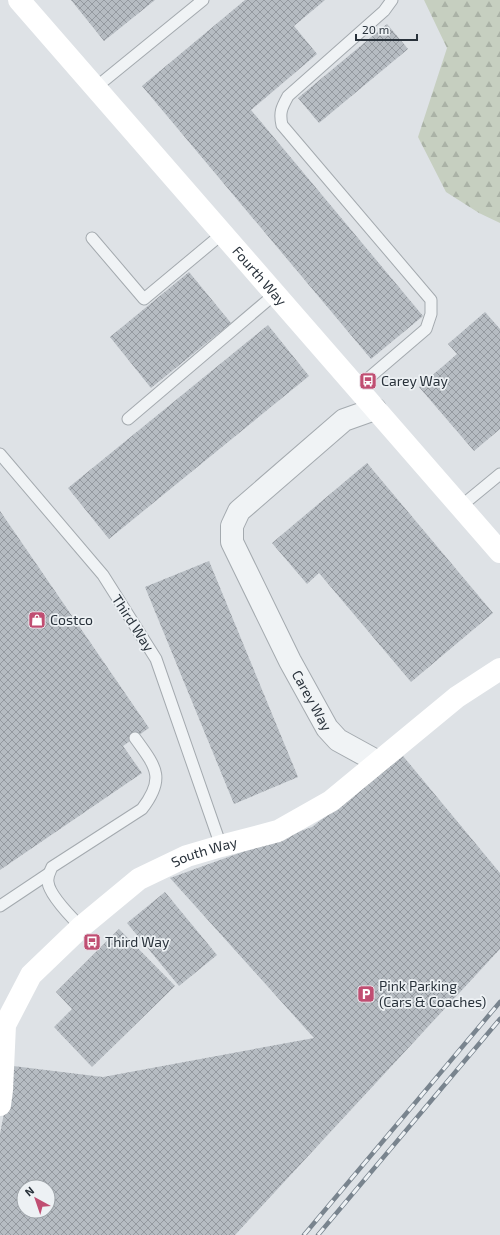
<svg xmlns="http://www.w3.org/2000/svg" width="500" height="1235" font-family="'Exo 2',sans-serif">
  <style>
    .forest { fill: url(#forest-firs) }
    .building { fill: url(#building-cross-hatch); fill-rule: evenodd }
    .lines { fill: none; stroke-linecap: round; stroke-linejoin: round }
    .service-casing { stroke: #a4aaaf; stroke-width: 13 }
    .minor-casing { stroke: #a4aaaf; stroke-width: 24 }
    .service { stroke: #f0f3f5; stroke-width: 11 }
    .minor { stroke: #f0f3f5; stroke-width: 22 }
    .secondary { stroke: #fff; stroke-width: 22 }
    .rail-casing { stroke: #79848e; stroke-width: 4.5 }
    .rail { stroke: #edf1f4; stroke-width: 3; stroke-dasharray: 9; stroke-linecap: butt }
    .labels { text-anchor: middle; stroke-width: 3.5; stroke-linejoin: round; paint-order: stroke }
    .street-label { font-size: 14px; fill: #29323b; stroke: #edf1f4 }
    .poi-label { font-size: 14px; fill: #29323b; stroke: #edf1f4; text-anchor: start }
  </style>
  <defs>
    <pattern id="forest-firs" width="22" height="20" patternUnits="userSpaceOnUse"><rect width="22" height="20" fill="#c6cfc0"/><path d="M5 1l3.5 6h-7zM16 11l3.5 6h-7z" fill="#aab2a6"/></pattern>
    <pattern id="building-cross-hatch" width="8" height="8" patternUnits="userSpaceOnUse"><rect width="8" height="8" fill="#b6bcc2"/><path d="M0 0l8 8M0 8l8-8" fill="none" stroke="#94999f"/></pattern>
  </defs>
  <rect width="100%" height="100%" fill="#dee2e6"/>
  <polygon class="forest" points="424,0 500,0 500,223 479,213 446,192 418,137 447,48"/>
  <g class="building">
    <polygon points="71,0 155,0 104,41"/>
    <polygon points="245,0 325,0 294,26 317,54 251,110 423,316 371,359 142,86"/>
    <polygon points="387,24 408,49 319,123 298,98"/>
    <polygon points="189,272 231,323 151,388 110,337"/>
    <polygon points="485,312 500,329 500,429 474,451 419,387 457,354 448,344"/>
    <polygon points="268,325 309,376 109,539 68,488"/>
    <polygon points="367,463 493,613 411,682 319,573 307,584 272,543"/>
    <polygon points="0,511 149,728 123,746 142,773 0,870"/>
    <polygon points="209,561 298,777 234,804 145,587"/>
    <path d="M 403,756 L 500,873 L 500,949 L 235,1235 L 0,1235 L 0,1134 L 13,1066 L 103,1077 L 314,1038 L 170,878 L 312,827 ZM 24,1187 L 48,1187 L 48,1211 L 24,1211 Z"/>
    <polygon points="165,892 217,955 179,986 127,923"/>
    <polygon points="119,929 175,986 92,1067 54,1027 72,1009 56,992"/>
  </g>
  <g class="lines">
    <defs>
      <g id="service">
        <polyline points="95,88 203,0"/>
        <polyline points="92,238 144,299 222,234"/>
        <path d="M 357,388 L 426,329 L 431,314 L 431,300 L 282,125 C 279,112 282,107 288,96 L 384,11 L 392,0"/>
        <polyline points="128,419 275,294"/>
        <polyline points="0,454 103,575 156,659 221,846"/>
        <polyline points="460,507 500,474"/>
        <polyline points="0,906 48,874"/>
        <path d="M 81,927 C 72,918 49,895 48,882 C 47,876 50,872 52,867 L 142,809 C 166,778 156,767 135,738"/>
      </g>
      <g id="minor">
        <path id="s1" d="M 375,409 L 344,420 L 239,511 L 232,526 L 232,542 L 290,661 L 327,728 L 338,740 L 378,762"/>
      </g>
    </defs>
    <use href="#service" class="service-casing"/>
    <use href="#minor" class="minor-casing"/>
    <use href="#service" class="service"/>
    <use href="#minor" class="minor"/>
    <g class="secondary">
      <path id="s2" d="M 19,0 L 500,552"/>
      <path id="s3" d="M 0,1105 L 2,1090 L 5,1025 L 31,975 L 81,927 L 139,879 L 187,856 L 221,846 L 278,831 L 331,801 L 457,697 L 500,669"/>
    </g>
    <defs>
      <g id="rail">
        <polyline points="304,1235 500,1002"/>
        <polyline points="318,1235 500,1019"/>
      </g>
    </defs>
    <use href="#rail" class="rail-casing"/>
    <use href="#rail" class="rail"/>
  </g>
  <defs>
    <symbol id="bus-square" viewBox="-11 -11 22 22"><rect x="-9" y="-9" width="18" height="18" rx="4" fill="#c04e72" stroke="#edf1f4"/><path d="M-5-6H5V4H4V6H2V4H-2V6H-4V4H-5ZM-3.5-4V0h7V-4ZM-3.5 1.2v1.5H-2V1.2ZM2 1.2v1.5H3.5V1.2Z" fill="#fff"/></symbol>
    <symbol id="shop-square" viewBox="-11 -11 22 22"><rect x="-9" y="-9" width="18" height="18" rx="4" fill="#c04e72" stroke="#edf1f4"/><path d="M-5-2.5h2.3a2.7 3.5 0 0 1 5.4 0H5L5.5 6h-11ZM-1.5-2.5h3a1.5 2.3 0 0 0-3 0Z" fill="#fff"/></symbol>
    <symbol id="parking-square" viewBox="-11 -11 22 22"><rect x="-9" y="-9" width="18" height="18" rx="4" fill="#c04e72" stroke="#edf1f4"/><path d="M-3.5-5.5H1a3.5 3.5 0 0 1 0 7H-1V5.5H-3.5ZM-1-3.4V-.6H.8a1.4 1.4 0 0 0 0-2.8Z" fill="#fff"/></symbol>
  </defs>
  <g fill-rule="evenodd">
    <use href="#bus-square" x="358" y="371" width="20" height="20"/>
    <use href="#shop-square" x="27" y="610" width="20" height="20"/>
    <use href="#bus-square" x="82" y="932" width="20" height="20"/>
    <use href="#parking-square" x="356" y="984" width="20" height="20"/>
  </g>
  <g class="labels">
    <g class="street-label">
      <text dy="5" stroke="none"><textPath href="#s2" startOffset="366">Fourth Way</textPath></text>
      <text transform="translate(133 623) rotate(57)" y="5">Third Way</text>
      <text dy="5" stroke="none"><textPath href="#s1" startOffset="382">Carey Way</textPath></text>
      <text dy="5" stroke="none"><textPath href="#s3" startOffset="352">South Way</textPath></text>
    </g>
    <g class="poi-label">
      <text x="381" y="386">Carey Way</text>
      <text x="50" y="625">Costco</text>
      <text x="105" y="947">Third Way</text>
      <text x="379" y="991">Pink Parking<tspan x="379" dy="16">(Cars &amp; Coaches)</tspan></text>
    </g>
  </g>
  <g transform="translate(36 1199) rotate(320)"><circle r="19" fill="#edf1f4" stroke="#9fa5aa"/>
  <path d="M0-3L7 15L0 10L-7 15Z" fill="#c04e72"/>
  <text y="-6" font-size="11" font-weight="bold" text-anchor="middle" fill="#29323b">N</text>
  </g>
  <path d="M356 34v6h61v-6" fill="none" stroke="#29323b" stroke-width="2"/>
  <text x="362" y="34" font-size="12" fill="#29323b" stroke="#edf1f4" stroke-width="3" paint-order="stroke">20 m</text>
</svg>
